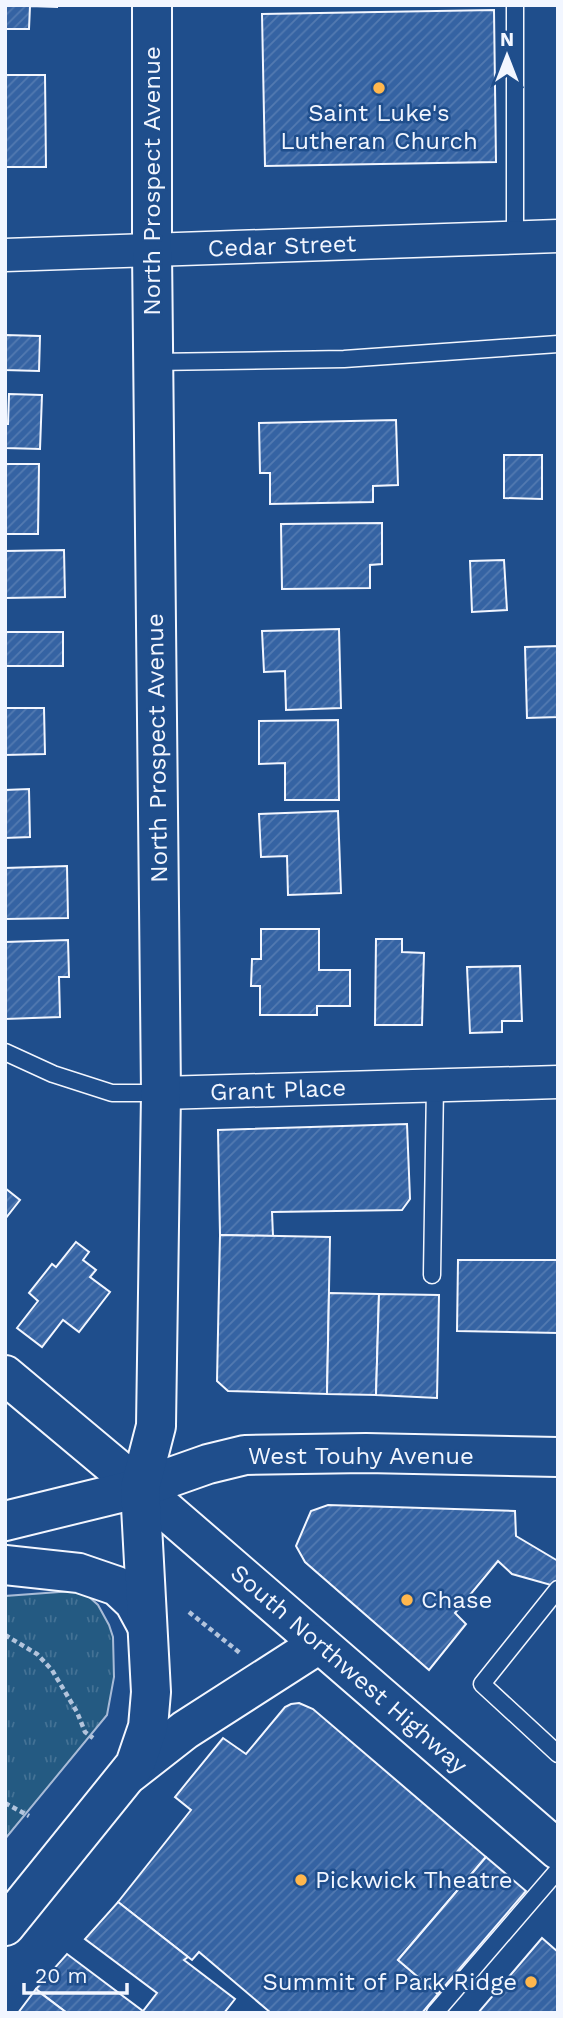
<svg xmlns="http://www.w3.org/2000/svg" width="563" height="2018" font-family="'Work Sans',sans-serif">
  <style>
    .grass { fill: url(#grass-tufts); stroke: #a8bbd7; stroke-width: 2 }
    .building { fill: url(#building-hatch); stroke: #f2f6ff; stroke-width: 2 }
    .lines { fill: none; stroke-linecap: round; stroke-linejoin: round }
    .lane-casing { stroke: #f2f6ff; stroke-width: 19 }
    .street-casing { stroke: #f2f6ff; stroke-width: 35 }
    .secondary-casing { stroke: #f2f6ff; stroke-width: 42 }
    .path { stroke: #b3c4dc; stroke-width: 4.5; stroke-dasharray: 5 3.5; stroke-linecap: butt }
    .lane { stroke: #1f4e8c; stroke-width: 16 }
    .street { stroke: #1f4e8c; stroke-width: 32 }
    .secondary { stroke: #1f4e8c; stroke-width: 38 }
    .poi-dot { fill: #ffb74d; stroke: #1f4e8c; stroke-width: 2.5 }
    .labels { text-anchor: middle; stroke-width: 5; stroke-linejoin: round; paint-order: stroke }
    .poi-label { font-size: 24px; fill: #f2f6ff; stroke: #1f4e8c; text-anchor: start }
    .street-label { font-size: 24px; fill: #f2f6ff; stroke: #1f4e8c }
  </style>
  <defs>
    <pattern id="grass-tufts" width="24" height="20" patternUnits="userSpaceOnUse" patternTransform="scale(1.75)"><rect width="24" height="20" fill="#245a82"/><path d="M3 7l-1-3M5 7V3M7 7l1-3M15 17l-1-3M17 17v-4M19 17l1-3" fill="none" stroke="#447295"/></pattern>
    <pattern id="building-hatch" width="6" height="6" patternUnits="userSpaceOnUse" patternTransform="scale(1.75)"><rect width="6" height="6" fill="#3563a3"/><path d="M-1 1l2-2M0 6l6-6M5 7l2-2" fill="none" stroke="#537ab1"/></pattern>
  </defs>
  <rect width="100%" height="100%" fill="#1f4e8c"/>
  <polygon class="grass" points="73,1591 87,1595 98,1605 109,1625 113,1637 114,1677 107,1715 5,1839 5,1596"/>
  <g class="building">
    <polygon points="5,5 57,5 57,7 30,6 29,29 5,29"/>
    <polygon points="494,10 496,162 265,166 262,14"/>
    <polygon points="5,62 6,75 45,75 46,167 5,167"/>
    <polygon points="5,335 40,336 39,371 5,370"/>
    <polygon points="9,394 42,395 40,449 5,448 5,424 8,424"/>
    <polygon points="396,420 398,485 373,486 373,502 270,504 270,473 260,473 259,423"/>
    <polygon points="504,455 542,455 542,499 504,498"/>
    <polygon points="5,464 39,464 38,534 5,534"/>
    <polygon points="382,523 382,564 370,565 370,588 282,589 281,524"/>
    <polygon points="64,550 65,597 5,598 5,551"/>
    <polygon points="504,560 507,610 472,612 470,561"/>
    <polygon points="339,629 341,708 286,710 285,671 264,672 262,631"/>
    <rect x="5" y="632" width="58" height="34"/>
    <polygon points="558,646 558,717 527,718 525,647"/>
    <polygon points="5,708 44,708 45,754 5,755"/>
    <polygon points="338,720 339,800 285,800 285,763 259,764 259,721"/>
    <polygon points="29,789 30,837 5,838 5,790"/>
    <polygon points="338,811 341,893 288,895 287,856 261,857 259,814"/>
    <polygon points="67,866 68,918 5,919 5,868"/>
    <polygon points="261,929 319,929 319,970 350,970 350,1006 317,1006 317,1015 260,1015 260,986 251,986 252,959 261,959"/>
    <polygon points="376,939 402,939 402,952 424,953 422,1025 375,1025"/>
    <polygon points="68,940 69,977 59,977 60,1017 5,1019 5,942"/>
    <polygon points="520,966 522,1021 502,1021 502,1032 470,1033 467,967"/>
    <polygon points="407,1124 410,1199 402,1210 272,1212 273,1236 220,1235 218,1130"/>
    <polygon points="5,1188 20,1200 5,1219"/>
    <polygon points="557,1230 558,1333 457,1331 458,1260 557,1260"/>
    <polygon points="220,1235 330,1237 327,1394 228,1391 217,1381"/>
    <polygon points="76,1242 89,1252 83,1260 96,1270 90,1277 110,1292 79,1332 63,1320 42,1347 17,1328 38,1301 29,1293 52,1264 56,1267"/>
    <polygon points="329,1293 379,1294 376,1395 327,1394"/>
    <polygon points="379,1294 439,1295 437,1398 376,1395"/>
    <polygon points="328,1505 515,1511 516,1536 558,1561 558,1587 512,1574 498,1561 455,1613 466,1624 429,1670 305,1562 296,1546 311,1511"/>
    <polygon points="299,1703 313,1709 486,1857 398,1960 438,1994 422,2013 271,2013 199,1952 192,1960 118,1902 191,1810 175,1797 223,1738 246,1754 285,1707 291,1704"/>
    <polygon points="486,1857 526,1891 438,1994 398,1960"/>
    <polygon points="118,1902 188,1957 184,1960 235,1999 224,2013 67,2013 36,1989 67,1954 143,2011 157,1993 85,1939"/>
    <polygon points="542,1938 558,1952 558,2013 478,2013"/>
    <polygon points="36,1989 43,1995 67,2013 18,2013"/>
  </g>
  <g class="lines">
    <defs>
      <g id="lane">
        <polyline points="515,238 515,5"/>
        <polyline points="153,362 344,359 558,344"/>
        <polyline points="5,1052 53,1074 112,1093 161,1093"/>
        <polyline points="432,1275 435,1085"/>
        <polyline points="558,1589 482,1684 558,1754"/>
        <polyline points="435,2013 558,1870"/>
      </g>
      <g id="street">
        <polyline points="5,255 558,236"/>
        <polyline points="161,1093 558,1082"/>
      </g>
      <g id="secondary">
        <polyline points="5,1375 140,1488 558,1850"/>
        <polyline points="5,1521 140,1488 208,1464 245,1455 366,1453 558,1457"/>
        <polyline points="5,1565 79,1573 117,1586 134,1602 147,1626"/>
        <polyline points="130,1773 185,1730 319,1644"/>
        <polyline points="5,1926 135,1765 148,1727 151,1692 140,1488 156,1426 161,1093 152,251 152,5"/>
      </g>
    </defs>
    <use href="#lane" class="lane-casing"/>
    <use href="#street" class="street-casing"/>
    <use href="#secondary" class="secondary-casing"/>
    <g class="path">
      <polyline points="189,1612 240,1653"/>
      <polyline points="5,1635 37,1654 52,1670 77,1712 85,1732 93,1738"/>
      <polyline points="5,1803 29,1816"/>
    </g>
    <use href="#lane" class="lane"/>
    <use href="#street" class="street"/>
    <use href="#secondary" class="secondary"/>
  </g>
  <g class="poi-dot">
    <circle cx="379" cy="88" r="7"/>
    <circle cx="407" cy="1600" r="7"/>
    <circle cx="301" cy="1880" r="7"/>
    <circle cx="531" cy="1982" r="7"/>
  </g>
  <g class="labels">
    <g class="poi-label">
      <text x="379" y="121" text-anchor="middle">Saint Luke's<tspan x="379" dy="28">Lutheran Church</tspan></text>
      <text x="421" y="1608">Chase</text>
      <text x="315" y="1888">Pickwick Theatre</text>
      <text x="517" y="1990" text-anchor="end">Summit of Park Ridge</text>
    </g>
    <g class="street-label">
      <text transform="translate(152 181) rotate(-90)" y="8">North Prospect Avenue</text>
      <text transform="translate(282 246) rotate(-2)" y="8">Cedar Street</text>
      <text transform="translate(157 748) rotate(-91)" y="8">North Prospect Avenue</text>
      <text transform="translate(278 1090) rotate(-2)" y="8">Grant Place</text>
      <text x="361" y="1464">West Touhy Avenue</text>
      <text transform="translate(349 1669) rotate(41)" y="8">South Northwest Highway</text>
    </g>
  </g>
  <rect width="563" height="2018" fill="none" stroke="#f2f6ff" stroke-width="14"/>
  <g transform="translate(507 56)" stroke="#1f4e8c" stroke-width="5" paint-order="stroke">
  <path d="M0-5L12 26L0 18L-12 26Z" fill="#f2f6ff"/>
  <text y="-10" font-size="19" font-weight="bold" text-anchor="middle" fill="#f2f6ff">N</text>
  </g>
  <path d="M24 1983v10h103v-10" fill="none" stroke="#f2f6ff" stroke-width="3.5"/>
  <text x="35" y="1983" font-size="21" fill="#f2f6ff" stroke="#1f4e8c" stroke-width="5" paint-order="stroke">20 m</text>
</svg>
